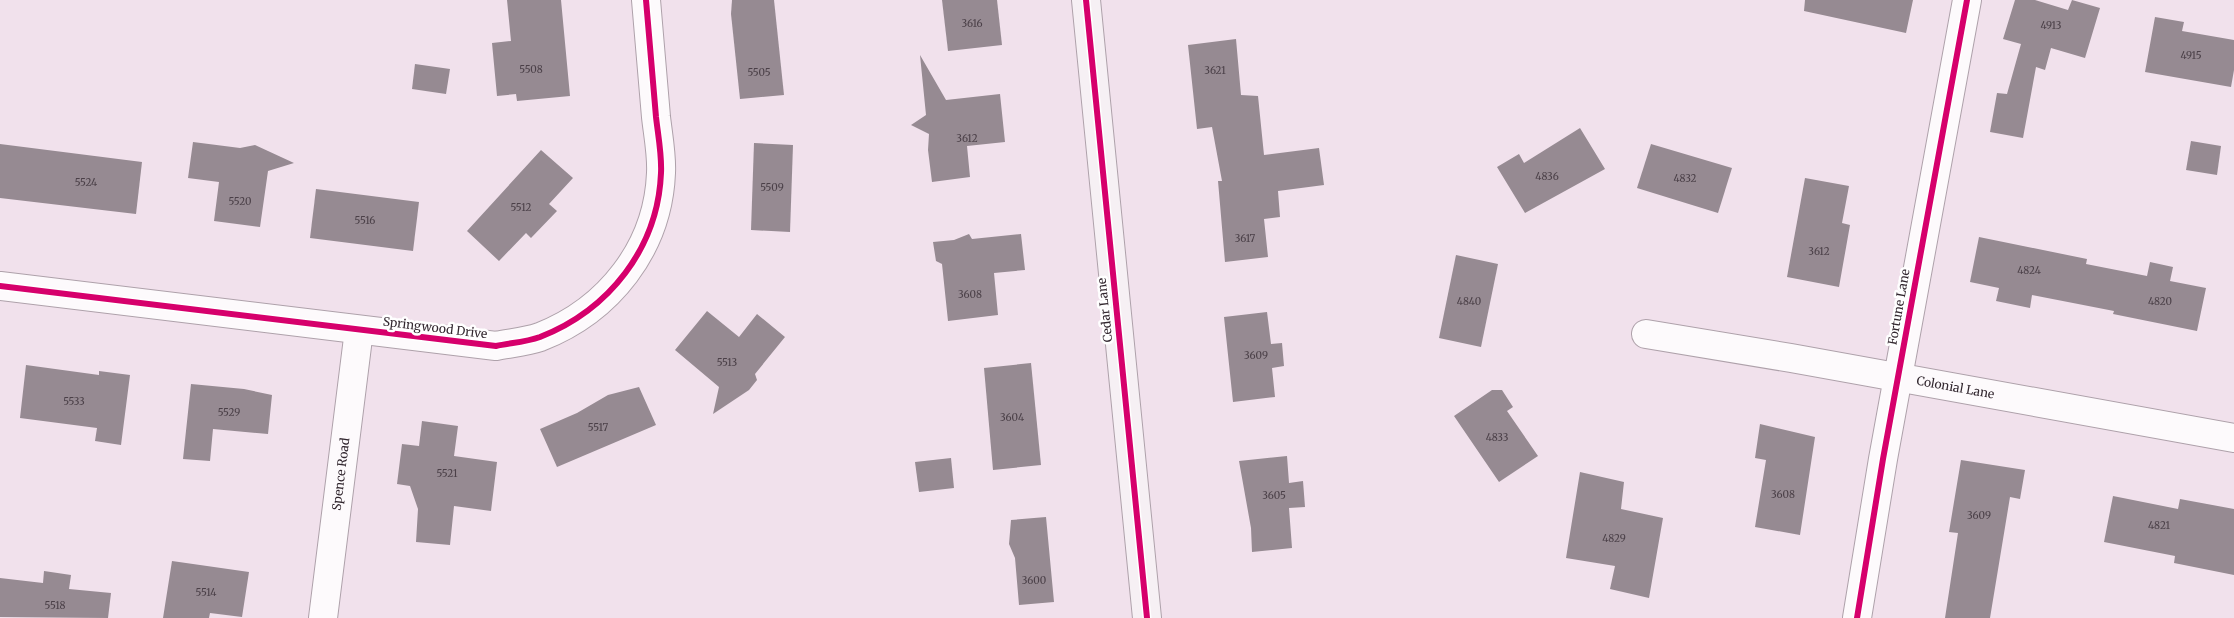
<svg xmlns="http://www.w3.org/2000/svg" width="2234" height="618" font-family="Merriweather,serif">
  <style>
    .building { fill: #968a92 }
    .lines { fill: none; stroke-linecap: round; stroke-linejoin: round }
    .street-casing { stroke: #aea1aa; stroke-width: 30 }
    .secondary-casing { stroke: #aea1aa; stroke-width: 30 }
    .street { stroke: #fdfafc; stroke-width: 28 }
    .secondary { stroke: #f6f0f4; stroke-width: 28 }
    .cycleway-casing { stroke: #fff; stroke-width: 9 }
    .cycleway { stroke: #d6006c; stroke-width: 6 }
    .labels { text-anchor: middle; stroke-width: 5; stroke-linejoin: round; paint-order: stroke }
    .number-label { font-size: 10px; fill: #4b4048 }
    .street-label { font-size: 12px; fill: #32272f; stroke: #fff }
  </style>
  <rect width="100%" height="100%" fill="#f1e1ec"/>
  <g class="building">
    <polygon points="507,0 561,0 570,96 517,101 516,94 497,96 492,43 511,41"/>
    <polygon points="732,0 774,0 784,95 740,99 731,14"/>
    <polygon points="942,0 997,0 1002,45 948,51"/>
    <polygon points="1805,0 1913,0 1906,33 1804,11"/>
    <polygon points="2015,0 2035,0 2068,10 2072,0 2100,8 2085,58 2051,48 2045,70 2036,67 2023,138 1990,132 1997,93 2007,94 2021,44 2003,39"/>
    <polygon points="2155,17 2184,22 2182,31 2234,40 2234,70 2231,87 2145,72"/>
    <polygon points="1236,39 1241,95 1258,96 1264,155 1319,148 1324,185 1278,191 1280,217 1264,219 1268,257 1225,262 1218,181 1222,181 1212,127 1197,129 1188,45"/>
    <polygon points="920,55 946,100 1000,94 1005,142 967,146 970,177 932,182 928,150 929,134 911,125 926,115"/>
    <polygon points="415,64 450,69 446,94 412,89"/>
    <polygon points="1580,128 1605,169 1525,213 1497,167 1519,154 1524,163"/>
    <polygon points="2191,141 2221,146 2217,175 2186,170"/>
    <polygon points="193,142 240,148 255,145 294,163 268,171 260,227 214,221 219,182 188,178"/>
    <polygon points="754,143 793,145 790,232 751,230"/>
    <polygon points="0,144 142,162 136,214 0,198"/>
    <polygon points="1651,144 1732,168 1718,213 1637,188"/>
    <polygon points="541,150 573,178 549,204 557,211 531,238 526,233 499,261 467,231"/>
    <polygon points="1805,178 1849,186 1842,223 1850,225 1839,287 1787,277"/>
    <polygon points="316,189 419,202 413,251 310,238"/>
    <polygon points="969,234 972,239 1021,234 1025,270 994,273 998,315 948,321 942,264 936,261 933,242 954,240"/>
    <polygon points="1979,237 2087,259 2086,264 2147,276 2150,262 2173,267 2170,281 2206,288 2197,331 2113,314 2114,311 2032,295 2030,308 1996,301 1999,288 1970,282"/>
    <polygon points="1456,255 1498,264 1481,347 1439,338"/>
    <polygon points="707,311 739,337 757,314 785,337 755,374 757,380 749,390 713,414 719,387 675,350"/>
    <polygon points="1267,312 1271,344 1282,343 1284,366 1272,368 1275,397 1233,402 1224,317"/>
    <polygon points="1031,363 1041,465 993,470 984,368"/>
    <polygon points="26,365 99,375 99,371 130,375 121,445 95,441 97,428 20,418"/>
    <polygon points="191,384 244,389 272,395 268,434 213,429 210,461 183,459"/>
    <polygon points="639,387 656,425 557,467 540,429 577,413 608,395"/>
    <polygon points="1492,390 1502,390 1513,407 1507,411 1538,456 1499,482 1454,416"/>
    <polygon points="422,421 458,426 454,456 497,462 491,511 454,506 450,545 416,542 418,509 410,486 397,484 402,444 419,446"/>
    <polygon points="1760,424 1815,437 1800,535 1755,527 1766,460 1755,458"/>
    <polygon points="1287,456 1289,483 1303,481 1305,507 1289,508 1292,548 1252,552 1251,528 1239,461"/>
    <polygon points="951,458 954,488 919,492 915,462"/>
    <polygon points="1961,460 2025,470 2020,499 2010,497 1990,618 1945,618 1958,533 1949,532"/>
    <polygon points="1580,472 1624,482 1621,509 1663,518 1649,598 1610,589 1615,566 1566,558"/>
    <polygon points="2113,496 2178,509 2180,499 2234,509 2234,575 2174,563 2175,556 2104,542"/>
    <polygon points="1046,517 1054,602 1019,605 1015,558 1009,544 1011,520"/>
    <polygon points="172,561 249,572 242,617 210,613 209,618 163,618"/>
    <polygon points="44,571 71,575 69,589 111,593 108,618 0,617 0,578 43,583"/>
  </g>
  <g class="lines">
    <defs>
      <g id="street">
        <path d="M 0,286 L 496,346 C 510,343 526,342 540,337 C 609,310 658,248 661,173 C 662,155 658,135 656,117 C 653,78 649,39 646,0"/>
        <path id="s1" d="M 1646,334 L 1791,358 L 2234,438"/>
        <path id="s2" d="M 323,618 L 359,330"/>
        <polyline points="1857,618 1883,459 1967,0"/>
      </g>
      <polyline id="secondary" points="1086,0 1147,618"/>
    </defs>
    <use href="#street" class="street-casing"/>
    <use href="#secondary" class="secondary-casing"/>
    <use href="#street" class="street"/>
    <use href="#secondary" class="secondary"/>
    <defs>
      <g id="cycleway">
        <polyline points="1086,0 1147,618"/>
        <path d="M 0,286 L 496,346 C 510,343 526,342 540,337 C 609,310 658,248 661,173 C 662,155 658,135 656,117 C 653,78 649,39 646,0"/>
        <polyline points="1857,618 1883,459 1967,0"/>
      </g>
    </defs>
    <use href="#cycleway" class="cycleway-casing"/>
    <use href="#cycleway" class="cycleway"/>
  </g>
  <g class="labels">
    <g class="number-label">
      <text x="972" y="27">3616</text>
      <text x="2051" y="29">4913</text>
      <text x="2191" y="59">4915</text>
      <text x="531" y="73">5508</text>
      <text x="1215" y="74">3621</text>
      <text x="759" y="76">5505</text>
      <text x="967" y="142">3612</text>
      <text x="1547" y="180">4836</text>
      <text x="1685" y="182">4832</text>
      <text x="86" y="186">5524</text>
      <text x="772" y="191">5509</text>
      <text x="240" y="205">5520</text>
      <text x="521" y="211">5512</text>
      <text x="365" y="224">5516</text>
      <text x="1245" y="242">3617</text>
      <text x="1819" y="255">3612</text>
      <text x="2029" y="274">4824</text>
      <text x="970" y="298">3608</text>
      <text x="1469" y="305">4840</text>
      <text x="2160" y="305">4820</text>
      <text x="1256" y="359">3609</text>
      <text x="727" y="366">5513</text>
      <text x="74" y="405">5533</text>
      <text x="229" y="416">5529</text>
      <text x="1012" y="421">3604</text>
      <text x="598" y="431">5517</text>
      <text x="1497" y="441">4833</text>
      <text x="447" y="477">5521</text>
      <text x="1783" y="498">3608</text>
      <text x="1274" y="499">3605</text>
      <text x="1979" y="519">3609</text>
      <text x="2159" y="529">4821</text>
      <text x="1614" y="542">4829</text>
      <text x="1034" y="584">3600</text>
      <text x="206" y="596">5514</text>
      <text x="55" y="609">5518</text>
    </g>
    <g class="street-label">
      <text transform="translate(1899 307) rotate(-80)" y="4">Fortune Lane</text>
      <text transform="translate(1105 310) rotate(-96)" y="4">Cedar Lane</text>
      <text transform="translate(435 328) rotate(7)" y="4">Springwood Drive</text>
      <text dy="4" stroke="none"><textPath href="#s1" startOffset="314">Colonial Lane</textPath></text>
      <text dy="4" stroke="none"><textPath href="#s2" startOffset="145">Spence Road</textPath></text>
    </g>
  </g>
</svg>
